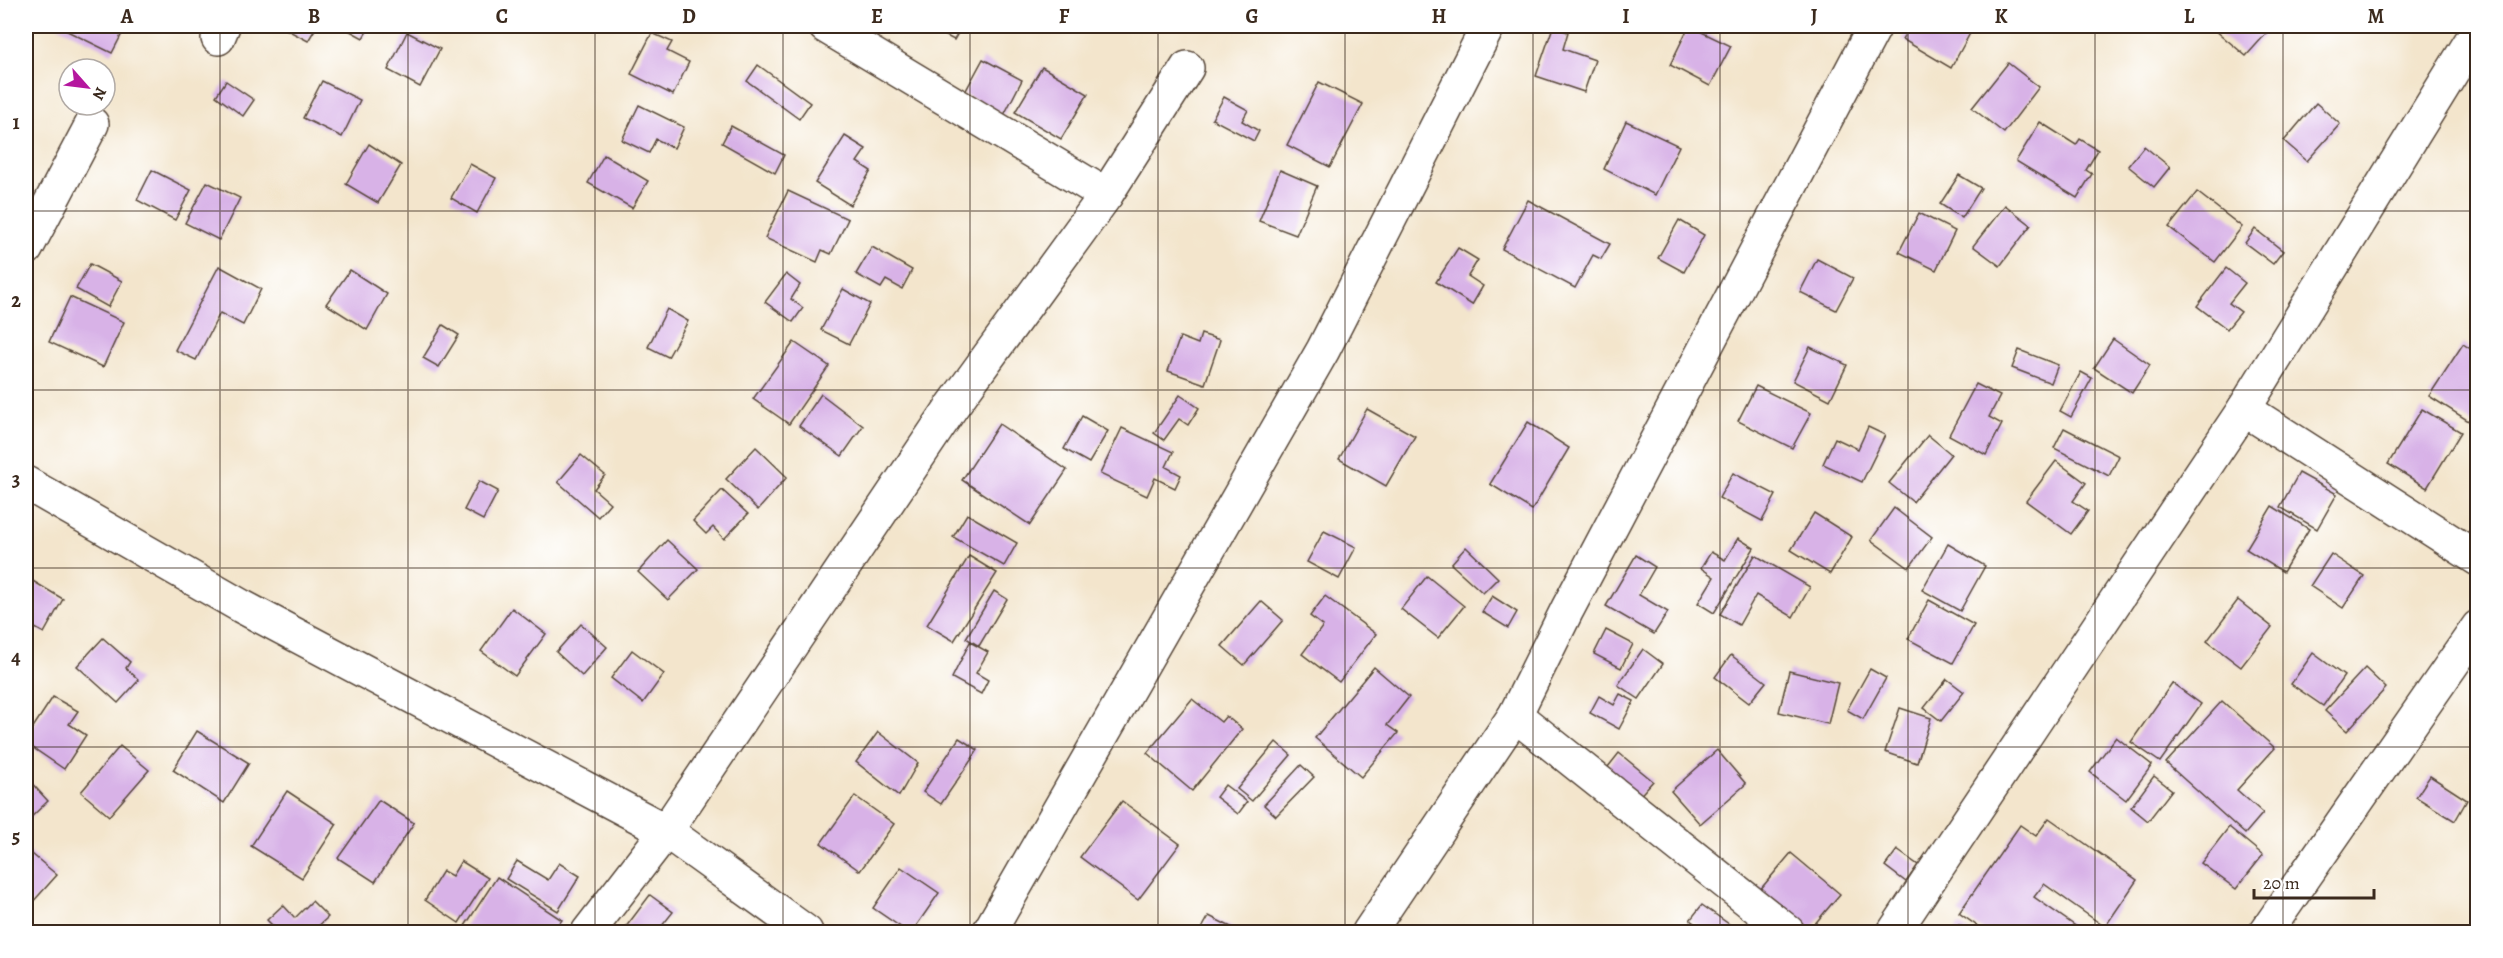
<svg xmlns="http://www.w3.org/2000/svg" width="2503" height="958" font-family="Alegreya,serif">
  <style>
    .building { fill: #d8b2e7 }
    .lines { fill: none; stroke-linecap: round; stroke-linejoin: round }
    .minor-casing { stroke: #574638; stroke-width: 36 }
    .minor { stroke: #fff; stroke-width: 33 }
    .grid { fill: none; stroke: #3b2a1e; stroke-width: 1.5; stroke-opacity: 0.55 }
    .neatline { fill: none; stroke: #3b2a1e; stroke-width: 2 }
    .grid-label { font-size: 20px; text-anchor: middle; font-weight: bold; fill: #3b2a1e }
  </style>
  <rect width="100%" height="100%" fill="#fff"/>
  <filter id="ink" filterUnits="userSpaceOnUse"><feTurbulence type="fractalNoise" baseFrequency=".0167" numOctaves="2"/><feDisplacementMap in="SourceGraphic" scale="12" xChannelSelector="R" yChannelSelector="G"/><feConvolveMatrix kernelMatrix="1 2 1 2 8 2 1 2 1" color-interpolation-filters="sRGB"/></filter>
  <filter id="wash" filterUnits="userSpaceOnUse"><feTurbulence type="fractalNoise" baseFrequency=".008" numOctaves="4" result="noise"/><feDisplacementMap in="SourceGraphic" scale="24" xChannelSelector="R" yChannelSelector="G"/><feGaussianBlur stdDeviation="1.35" result="paint"/><feColorMatrix in="noise" values="0 0 0 0 0 0 0 0 0 0 0 0 0 0 0 0 0 1.4 0 .05"/><feComposite in="paint" operator="in"/></filter>
  <g filter="url(#wash)">
    <rect width="100%" height="100%" fill="#f3e5cc"/>
    <g id="blocks">
      <g class="building">
        <polygon points="57,26 126,26 112,53"/>
        <polygon points="280,26 317,26 308,41"/>
        <polygon points="341,26 370,26 363,38"/>
        <polygon points="927,26 962,26 954,40"/>
        <polygon points="1689,26 1731,46 1710,86 1670,65"/>
        <polygon points="1910,26 1974,26 1951,68 1902,39"/>
        <polygon points="2219,26 2273,26 2246,56 2215,30"/>
        <polygon points="1553,27 1568,32 1563,49 1595,60 1584,92 1536,76"/>
        <polygon points="407,32 440,49 420,87 388,70"/>
        <polygon points="652,33 672,42 667,51 689,62 673,95 631,74"/>
        <polygon points="983,59 1022,80 1004,115 964,94"/>
        <polygon points="2008,63 2039,87 2004,133 1972,108"/>
        <polygon points="758,65 810,103 799,119 747,81"/>
        <polygon points="1042,67 1088,94 1061,139 1015,112"/>
        <polygon points="226,81 254,100 243,116 216,96"/>
        <polygon points="322,81 360,100 342,137 303,118"/>
        <polygon points="1319,82 1363,104 1330,167 1287,145"/>
        <polygon points="1224,97 1248,110 1242,121 1259,131 1254,141 1212,119"/>
        <polygon points="2316,103 2340,124 2307,161 2284,141"/>
        <polygon points="639,105 684,127 674,148 656,139 649,153 622,140"/>
        <polygon points="1626,121 1679,146 1655,195 1604,169"/>
        <polygon points="2040,122 2076,145 2080,139 2098,150 2086,170 2092,174 2077,198 2016,161"/>
        <polygon points="731,126 784,155 775,173 722,143"/>
        <polygon points="845,136 866,149 857,162 871,171 850,205 815,183"/>
        <polygon points="369,144 401,165 378,203 346,184"/>
        <polygon points="2144,146 2170,167 2154,187 2128,166"/>
        <polygon points="604,155 648,181 632,208 588,183"/>
        <polygon points="470,164 496,178 477,213 451,198"/>
        <polygon points="152,170 191,190 175,220 137,200"/>
        <polygon points="1280,170 1317,186 1296,235 1259,221"/>
        <polygon points="1959,175 1981,188 1962,218 1940,204"/>
        <polygon points="207,182 240,198 219,240 185,223"/>
        <polygon points="788,191 848,219 831,254 822,250 817,262 765,238"/>
        <polygon points="2197,192 2242,227 2215,262 2169,227"/>
        <polygon points="1528,200 1610,244 1601,259 1593,255 1575,288 1502,249"/>
        <polygon points="2005,205 2031,225 2000,266 1973,246"/>
        <polygon points="1919,213 1955,231 1936,270 1899,252"/>
        <polygon points="1679,220 1704,235 1684,272 1658,258"/>
        <polygon points="2255,229 2283,251 2273,264 2245,243"/>
        <polygon points="872,247 912,270 902,289 886,280 881,288 856,274"/>
        <polygon points="1458,248 1478,260 1468,276 1483,286 1472,305 1436,282"/>
        <polygon points="1817,259 1853,278 1836,310 1800,292"/>
        <polygon points="90,264 122,281 108,307 76,289"/>
        <polygon points="219,266 261,289 243,325 220,313 196,360 175,350"/>
        <polygon points="2226,268 2245,283 2229,303 2241,312 2227,329 2197,306"/>
        <polygon points="350,270 387,294 367,330 326,304"/>
        <polygon points="786,274 800,285 791,299 803,308 793,322 765,302"/>
        <polygon points="843,289 870,304 849,344 821,330"/>
        <polygon points="70,297 124,322 103,367 49,342"/>
        <polygon points="667,309 688,321 668,357 648,347"/>
        <polygon points="443,325 459,335 439,367 423,358"/>
        <polygon points="1201,334 1220,340 1205,384 1168,371 1180,337 1198,344"/>
        <polygon points="2113,339 2150,365 2132,393 2094,368"/>
        <polygon points="794,342 829,366 789,424 753,399"/>
        <polygon points="2463,344 2478,354 2478,427 2429,396"/>
        <polygon points="1810,347 1847,365 1830,400 1793,381"/>
        <polygon points="2019,350 2058,365 2051,383 2012,368"/>
        <polygon points="2081,372 2092,378 2071,417 2060,411"/>
        <polygon points="1976,384 2000,396 1989,417 2002,424 1986,455 1949,435"/>
        <polygon points="1756,386 1811,413 1792,448 1738,421"/>
        <polygon points="821,394 863,426 842,456 799,426"/>
        <polygon points="1180,395 1199,408 1188,425 1179,419 1164,440 1154,433"/>
        <polygon points="1367,409 1415,436 1386,486 1339,459"/>
        <polygon points="2422,409 2461,432 2427,488 2388,464"/>
        <polygon points="1082,416 1108,431 1089,463 1064,449"/>
        <polygon points="1528,422 1569,448 1532,510 1490,484"/>
        <polygon points="999,424 1067,470 1030,525 962,480"/>
        <polygon points="1868,427 1885,435 1862,482 1823,464 1835,438 1858,449"/>
        <polygon points="1122,428 1173,452 1166,467 1181,475 1175,488 1155,478 1147,496 1100,474"/>
        <polygon points="2064,428 2119,456 2109,476 2054,448"/>
        <polygon points="1928,435 1951,454 1913,502 1889,483"/>
        <polygon points="756,447 787,477 758,510 726,479"/>
        <polygon points="581,455 605,475 594,489 610,503 598,517 558,482"/>
        <polygon points="2056,461 2086,483 2073,501 2088,511 2071,534 2026,501"/>
        <polygon points="1733,473 1776,495 1762,521 1719,498"/>
        <polygon points="2299,473 2337,494 2317,529 2280,507"/>
        <polygon points="479,481 498,491 483,520 464,510"/>
        <polygon points="722,490 748,514 724,539 713,527 706,534 693,521"/>
        <polygon points="2272,506 2309,529 2283,572 2246,549"/>
        <polygon points="1894,508 1932,537 1909,568 1871,540"/>
        <polygon points="1814,513 1852,537 1830,574 1791,550"/>
        <polygon points="967,514 1017,543 1004,566 953,537"/>
        <polygon points="1324,531 1356,547 1339,579 1307,562"/>
        <polygon points="1738,538 1754,548 1714,613 1698,603 1714,577 1701,568 1711,552 1725,560"/>
        <polygon points="667,540 698,569 668,600 638,572"/>
        <polygon points="1948,544 1985,566 1960,611 1922,590"/>
        <polygon points="1466,547 1498,578 1483,593 1451,564"/>
        <polygon points="2331,554 2364,576 2343,608 2310,586"/>
        <polygon points="1636,555 1655,567 1639,595 1668,612 1654,634 1606,606"/>
        <polygon points="1755,555 1810,587 1793,617 1756,595 1739,625 1720,614"/>
        <polygon points="969,556 997,573 954,641 927,625"/>
        <polygon points="1427,576 1464,606 1438,638 1401,609"/>
        <polygon points="26,577 63,599 44,633 26,623"/>
        <polygon points="994,591 1007,599 979,646 966,638"/>
        <polygon points="1325,596 1376,634 1339,682 1302,654 1323,626 1310,616"/>
        <polygon points="1492,596 1517,612 1508,628 1482,612"/>
        <polygon points="1929,600 1974,625 1953,663 1908,639"/>
        <polygon points="2238,600 2272,627 2241,667 2207,641"/>
        <polygon points="1261,601 1283,620 1244,665 1222,646"/>
        <polygon points="512,608 546,634 515,676 481,651"/>
        <polygon points="581,624 607,647 582,676 556,652"/>
        <polygon points="1606,630 1633,644 1621,668 1594,654"/>
        <polygon points="103,638 130,662 126,668 139,680 118,703 77,666"/>
        <polygon points="970,642 988,652 976,673 988,680 981,694 952,678"/>
        <polygon points="26,648 31,651 26,661"/>
        <polygon points="1643,649 1663,664 1639,699 1618,685"/>
        <polygon points="632,650 664,674 643,703 611,678"/>
        <polygon points="2313,653 2344,676 2323,706 2291,684"/>
        <polygon points="1731,655 1766,682 1749,703 1715,677"/>
        <polygon points="1374,667 1409,697 1387,725 1398,733 1361,777 1315,738"/>
        <polygon points="2365,668 2386,688 2347,731 2325,711"/>
        <polygon points="1870,669 1886,678 1863,719 1847,710"/>
        <polygon points="1789,671 1838,683 1828,724 1779,712"/>
        <polygon points="1947,679 1964,692 1941,721 1924,708"/>
        <polygon points="2172,683 2201,704 2160,762 2131,742"/>
        <polygon points="1620,694 1634,701 1619,729 1590,713 1599,696 1614,705"/>
        <polygon points="53,697 78,711 69,724 86,735 64,769 26,743 26,738"/>
        <polygon points="1192,699 1221,722 1226,716 1242,729 1192,791 1147,753"/>
        <polygon points="2222,701 2275,748 2237,790 2263,813 2245,834 2166,763"/>
        <polygon points="1900,708 1931,718 1917,763 1885,752"/>
        <polygon points="197,731 249,763 224,803 173,770"/>
        <polygon points="878,732 918,763 899,796 856,762"/>
        <polygon points="2116,737 2152,765 2126,800 2090,772"/>
        <polygon points="959,738 978,750 941,804 923,792"/>
        <polygon points="1276,742 1291,755 1252,801 1237,789"/>
        <polygon points="120,746 149,770 109,816 81,792"/>
        <polygon points="1717,750 1746,784 1700,824 1671,791"/>
        <polygon points="1619,753 1653,781 1637,799 1604,772"/>
        <polygon points="1301,765 1314,777 1276,816 1264,805"/>
        <polygon points="2154,776 2172,790 2148,821 2131,807"/>
        <polygon points="2430,776 2467,800 2455,821 2416,797"/>
        <polygon points="26,777 48,801 26,822"/>
        <polygon points="1225,785 1247,802 1238,814 1216,797"/>
        <polygon points="287,791 337,824 302,878 251,846"/>
        <polygon points="855,796 894,824 860,871 821,843"/>
        <polygon points="379,800 414,823 375,882 338,858"/>
        <polygon points="1122,801 1180,844 1138,900 1080,857"/>
        <polygon points="2049,818 2137,880 2105,927 2044,884 2034,897 2084,932 1986,932 1959,913 2020,825 2036,836"/>
        <polygon points="2229,827 2263,855 2236,889 2201,863"/>
        <polygon points="26,849 57,875 31,904 26,899"/>
        <polygon points="1897,850 1918,865 1906,882 1885,866"/>
        <polygon points="1791,853 1840,894 1808,932 1759,891"/>
        <polygon points="461,861 488,878 459,923 425,900 443,871 452,876"/>
        <polygon points="517,861 548,880 559,863 580,876 558,911 506,879"/>
        <polygon points="901,867 939,893 912,932 908,932 873,908"/>
        <polygon points="497,877 562,920 553,932 488,932 482,929 479,932 461,932"/>
        <polygon points="650,895 673,912 657,932 622,932"/>
        <polygon points="312,901 328,917 312,932 279,932 267,920 283,905 295,918"/>
        <polygon points="1702,905 1733,927 1729,932 1707,932 1690,920"/>
        <polygon points="1209,916 1241,932 1200,932"/>
        <polygon points="1959,925 1970,932 1954,932"/>
      </g>
    </g>
  </g>
  <g filter="url(#ink)">
    <use href="#blocks" fill-opacity="0" stroke="#574638" stroke-width="1.5"/>
    <g class="lines">
      <defs>
        <g id="minor">
          <polyline points="825,26 1106,195"/>
          <polyline points="218,38 223,26"/>
          <polyline points="26,249 92,124"/>
          <polyline points="2244,409 2478,559"/>
          <polyline points="26,483 241,606 666,831 806,932"/>
          <polyline points="1515,715 1788,932"/>
          <polyline points="588,932 666,831 951,408 1106,195 1187,68"/>
          <polyline points="989,932 1323,350 1488,26"/>
          <polyline points="1369,932 1515,715 1567,610 1875,26"/>
          <polyline points="1894,932 2244,409 2478,30"/>
          <polyline points="2266,932 2478,627"/>
        </g>
      </defs>
      <use href="#minor" class="minor-casing"/>
      <use href="#minor" class="minor"/>
    </g>
  </g>
  <path class="grid" d="M 220,26 L 220,932M 408,26 L 408,932M 595,26 L 595,932M 783,26 L 783,932M 970,26 L 970,932M 1158,26 L 1158,932M 1345,26 L 1345,932M 1533,26 L 1533,932M 1720,26 L 1720,932M 1908,26 L 1908,932M 2095,26 L 2095,932M 2283,26 L 2283,932M 26,211 L 2478,211M 26,390 L 2478,390M 26,568 L 2478,568M 26,747 L 2478,747"/>
  <rect width="2503" height="958" fill="none" stroke="#fff" stroke-width="66"/>
  <g transform="translate(87 87) rotate(118)"><circle r="28" fill="#ffffff" stroke="#b1aaa5" stroke-width="1.5"/>
  <path d="M0-4.5L10 22L0 15L-10 22Z" fill="#b5179e"/>
  <text y="-9" font-size="16" font-weight="bold" text-anchor="middle" fill="#3b2a1e">N</text>
  </g>
  <path d="M2254 889v9h120v-9" fill="none" stroke="#3b2a1e" stroke-width="3"/>
  <text x="2263" y="889" font-size="18" fill="#3b2a1e" stroke="#ffffff" stroke-width="4.5" paint-order="stroke">20 m</text>
  <rect x="33" y="33" width="2437" height="892" class="neatline"/>
  <g class="grid-label">
    <text x="127" y="23">A</text>
    <text x="314" y="23">B</text>
    <text x="502" y="23">C</text>
    <text x="689" y="23">D</text>
    <text x="877" y="23">E</text>
    <text x="1064" y="23">F</text>
    <text x="1252" y="23">G</text>
    <text x="1439" y="23">H</text>
    <text x="1626" y="23">I</text>
    <text x="1814" y="23">J</text>
    <text x="2001" y="23">K</text>
    <text x="2189" y="23">L</text>
    <text x="2376" y="23">M</text>
    <text x="16" y="129">1</text>
    <text x="16" y="307">2</text>
    <text x="16" y="486">3</text>
    <text x="16" y="664">4</text>
    <text x="16" y="843">5</text>
  </g>
</svg>
